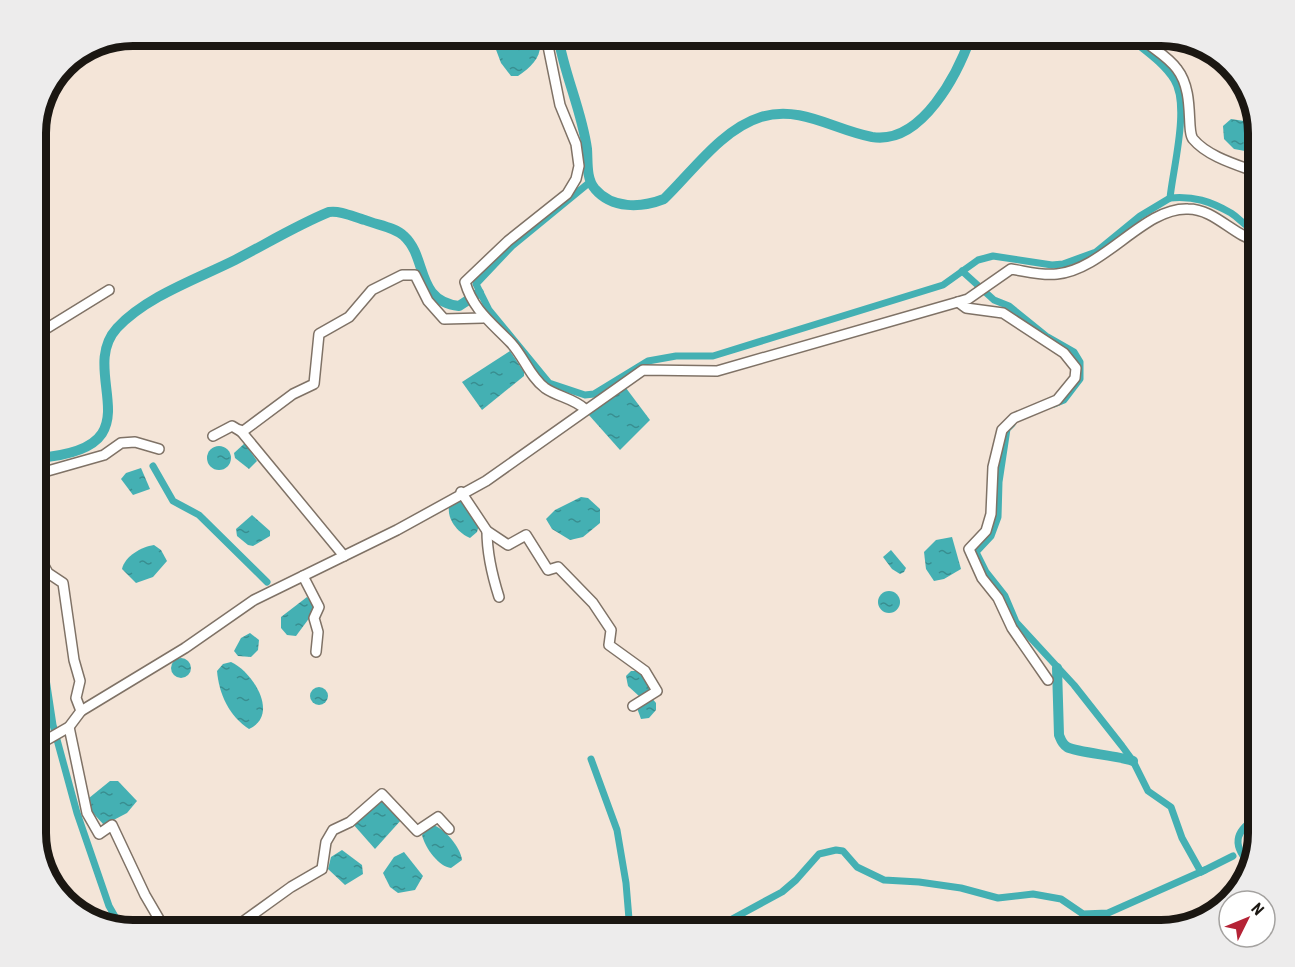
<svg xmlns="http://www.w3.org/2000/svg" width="1295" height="967" font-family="'Roboto Condensed',sans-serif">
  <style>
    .water { fill: url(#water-ripples) }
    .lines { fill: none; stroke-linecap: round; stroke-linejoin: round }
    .canal { stroke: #44b0b3; stroke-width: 7 }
    .river { stroke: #44b0b3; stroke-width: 10 }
    .minor-casing { stroke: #7f7266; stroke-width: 12 }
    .minor { stroke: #fff; stroke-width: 9 }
    .rim { fill: none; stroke: #1b1712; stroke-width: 8 }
  </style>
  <defs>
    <pattern id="water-ripples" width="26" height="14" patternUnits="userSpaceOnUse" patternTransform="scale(1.5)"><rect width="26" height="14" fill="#44b0b3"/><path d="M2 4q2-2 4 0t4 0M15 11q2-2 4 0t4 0" fill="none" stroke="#388e90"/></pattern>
  </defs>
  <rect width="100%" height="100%" fill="#f4e5d8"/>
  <g class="water">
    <path d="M 503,36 L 539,36 C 544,55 533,66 518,76 L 511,76 L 501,63 L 495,47 Z"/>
    <polygon points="1231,119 1244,121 1254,127 1256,137 1250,148 1245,151 1234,149 1224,139 1223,126"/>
    <polygon points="510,351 524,372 524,376 482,410 462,382"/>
    <polygon points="626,388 650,420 620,450 588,414"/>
    <polygon points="245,443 257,461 249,469 235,458 234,453"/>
    <circle cx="219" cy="458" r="12"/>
    <polygon points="141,468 150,489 133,495 121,479 126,473"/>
    <polygon points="581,497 588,498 600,509 600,523 583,537 570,540 552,529 546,519 555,510"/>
    <path d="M 454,501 L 462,502 L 479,525 L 477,532 L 470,538 C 458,533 447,520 449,506 Z"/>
    <polygon points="252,515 270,531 270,536 253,546 248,545 237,536 236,529"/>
    <polygon points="952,537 961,569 944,579 934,581 926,569 924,552 936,540"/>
    <path d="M 154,545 L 161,550 L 167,561 L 153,577 L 136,583 L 122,569 C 125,556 141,547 154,545 Z"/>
    <polygon points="891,550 906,568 904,572 900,574 892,569 883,557"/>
    <circle cx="889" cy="602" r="11"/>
    <polygon points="307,597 313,603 313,613 296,636 287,635 281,628 281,617"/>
    <polygon points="250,633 259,640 258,650 251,657 238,656 234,651 241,638"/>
    <circle cx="181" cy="668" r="10"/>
    <path d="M 231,662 C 253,672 280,715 249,729 C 229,716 219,694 217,671 L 223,664 Z"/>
    <polygon points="631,671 639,671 652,688 640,697 628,686 626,676"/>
    <circle cx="319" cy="696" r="9"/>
    <polygon points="651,697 656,703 656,710 649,718 641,719 637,708"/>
    <polygon points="110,781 118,781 137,801 127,813 104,825 92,812 89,798"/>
    <polygon points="382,798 402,819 375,849 353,824"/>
    <path d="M 432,825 C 444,827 461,848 462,860 L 451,868 C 439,867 425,848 422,835 Z"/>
    <polygon points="342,850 362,865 363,874 345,885 328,869 331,857"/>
    <polygon points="404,852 423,876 415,890 398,893 390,887 383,873 394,857"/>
  </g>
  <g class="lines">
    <g class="canal">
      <path d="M 590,182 L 512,246 L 476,284 L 489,310 L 549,383 L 585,395 L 594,394 L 648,361 L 676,356 L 713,356 L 943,285 L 978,260 L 993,256 L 1052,265 L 1063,264 L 1096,252 L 1140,216 L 1170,198 C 1173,168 1190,106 1174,80 C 1163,62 1142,49 1127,36"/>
      <path d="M 1170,198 C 1194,196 1210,201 1231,213 C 1242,220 1245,228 1259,231"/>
      <polyline points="962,271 994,300 1009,306 1046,336 1074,352 1080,362 1080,379 1064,400 1054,404"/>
      <polyline points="1012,424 1007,429 999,482 998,517 991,536 976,552 986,572 1005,596 1016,622 1074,685 1122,746 1133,761 1148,791 1171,807 1182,838 1201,872 1233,856"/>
      <polyline points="153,466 173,501 199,515 267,582"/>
      <polyline points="36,613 53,725 77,813 109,906 121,927"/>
      <polyline points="591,759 617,830 626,883 630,931"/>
      <path d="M 1249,863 C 1230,843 1237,829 1259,816"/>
      <polyline points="710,931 782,892 796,880 819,854 836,850 843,851 857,867 884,880 919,882 961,888 998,898 1033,894 1061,899 1083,914 1108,913 1205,870"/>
    </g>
    <g class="river">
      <path d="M 558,36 C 564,74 582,111 587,149 C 588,162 586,179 595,189 C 612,209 641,208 664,199 C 692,172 722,129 761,117 C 801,105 834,130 872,137 C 922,145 958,73 971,36"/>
      <path d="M 36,458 C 162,449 75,374 117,328 C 147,296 197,279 235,260 C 266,244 297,225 329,212 C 340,210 354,217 365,220 C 377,225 395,227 404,236 C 428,258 415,301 459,306 L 479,293"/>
      <path d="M 1057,668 L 1059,735 C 1061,740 1062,744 1067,747 C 1078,753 1116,755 1133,761"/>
    </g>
    <defs>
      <g id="minor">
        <path d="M 546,36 L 560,105 L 576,144 L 579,166 L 576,179 L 567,194 L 508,241 L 465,282 C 473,310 492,323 511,343 C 524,357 530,377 545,388 C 558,397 573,398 585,409"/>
        <path d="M 1139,36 C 1151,48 1167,55 1177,69 C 1195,92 1186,130 1193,139 C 1208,157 1238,165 1259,173"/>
        <polyline points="958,302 966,308 1003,313 1064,353 1076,368 1075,378 1057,400 1014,418 1002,430 993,467 991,514 986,531 969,549 982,578 998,598 1012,628 1048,680"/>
        <polyline points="36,335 109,290"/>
        <polyline points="240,430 344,556"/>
        <path d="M 36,433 C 47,444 45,462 37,474"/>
        <polyline points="213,436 232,426 242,432 293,394 314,384 319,334 349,317 372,290 402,275 415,275 428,301 444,319 483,318"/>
        <polyline points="37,474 104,455 121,443 135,442 159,449"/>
        <polyline points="461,492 487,531 508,545 526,535 548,570 558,567 593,603 611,630 609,645 645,671 657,691 633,706"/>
        <path d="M 487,531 C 487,554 492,575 499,597"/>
        <polyline points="303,576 319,607 314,618 318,632 316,652"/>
        <polyline points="36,671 43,742"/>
        <path d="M 81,711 L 185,648 L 254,600 L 397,530 L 486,481 L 643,370 L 717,371 L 958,302 L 968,299 L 1011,269 C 1025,271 1042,276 1057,274 C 1105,269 1144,207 1188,209 C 1215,209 1233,236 1259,242"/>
        <polyline points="69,727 87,813 99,834 112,825 145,895 166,931"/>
        <polyline points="36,746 69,727 81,711 76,698 80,681 74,660 63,583 48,573 36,551"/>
        <polyline points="230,931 291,887 322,869 326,842 333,830 350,822 382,794 417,831 438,817 449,829"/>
      </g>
    </defs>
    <use href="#minor" class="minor-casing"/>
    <use href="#minor" class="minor"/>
  </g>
  <path d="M0 0H1295V967H0ZM133 46H1161A87 87 0 0 1 1248 133V833A87 87 0 0 1 1161 920H133A87 87 0 0 1 46 833V133A87 87 0 0 1 133 46Z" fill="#edecec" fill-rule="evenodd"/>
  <path class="rim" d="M133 46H1161A87 87 0 0 1 1248 133V833A87 87 0 0 1 1161 920H133A87 87 0 0 1 46 833V133A87 87 0 0 1 133 46Z"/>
  <g transform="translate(1247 919) rotate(47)"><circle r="28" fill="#ffffff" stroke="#a4a2a0" stroke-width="1.5"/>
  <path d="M0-4.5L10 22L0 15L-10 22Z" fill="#b52336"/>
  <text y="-9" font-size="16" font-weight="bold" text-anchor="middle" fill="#1b1712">N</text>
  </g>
</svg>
